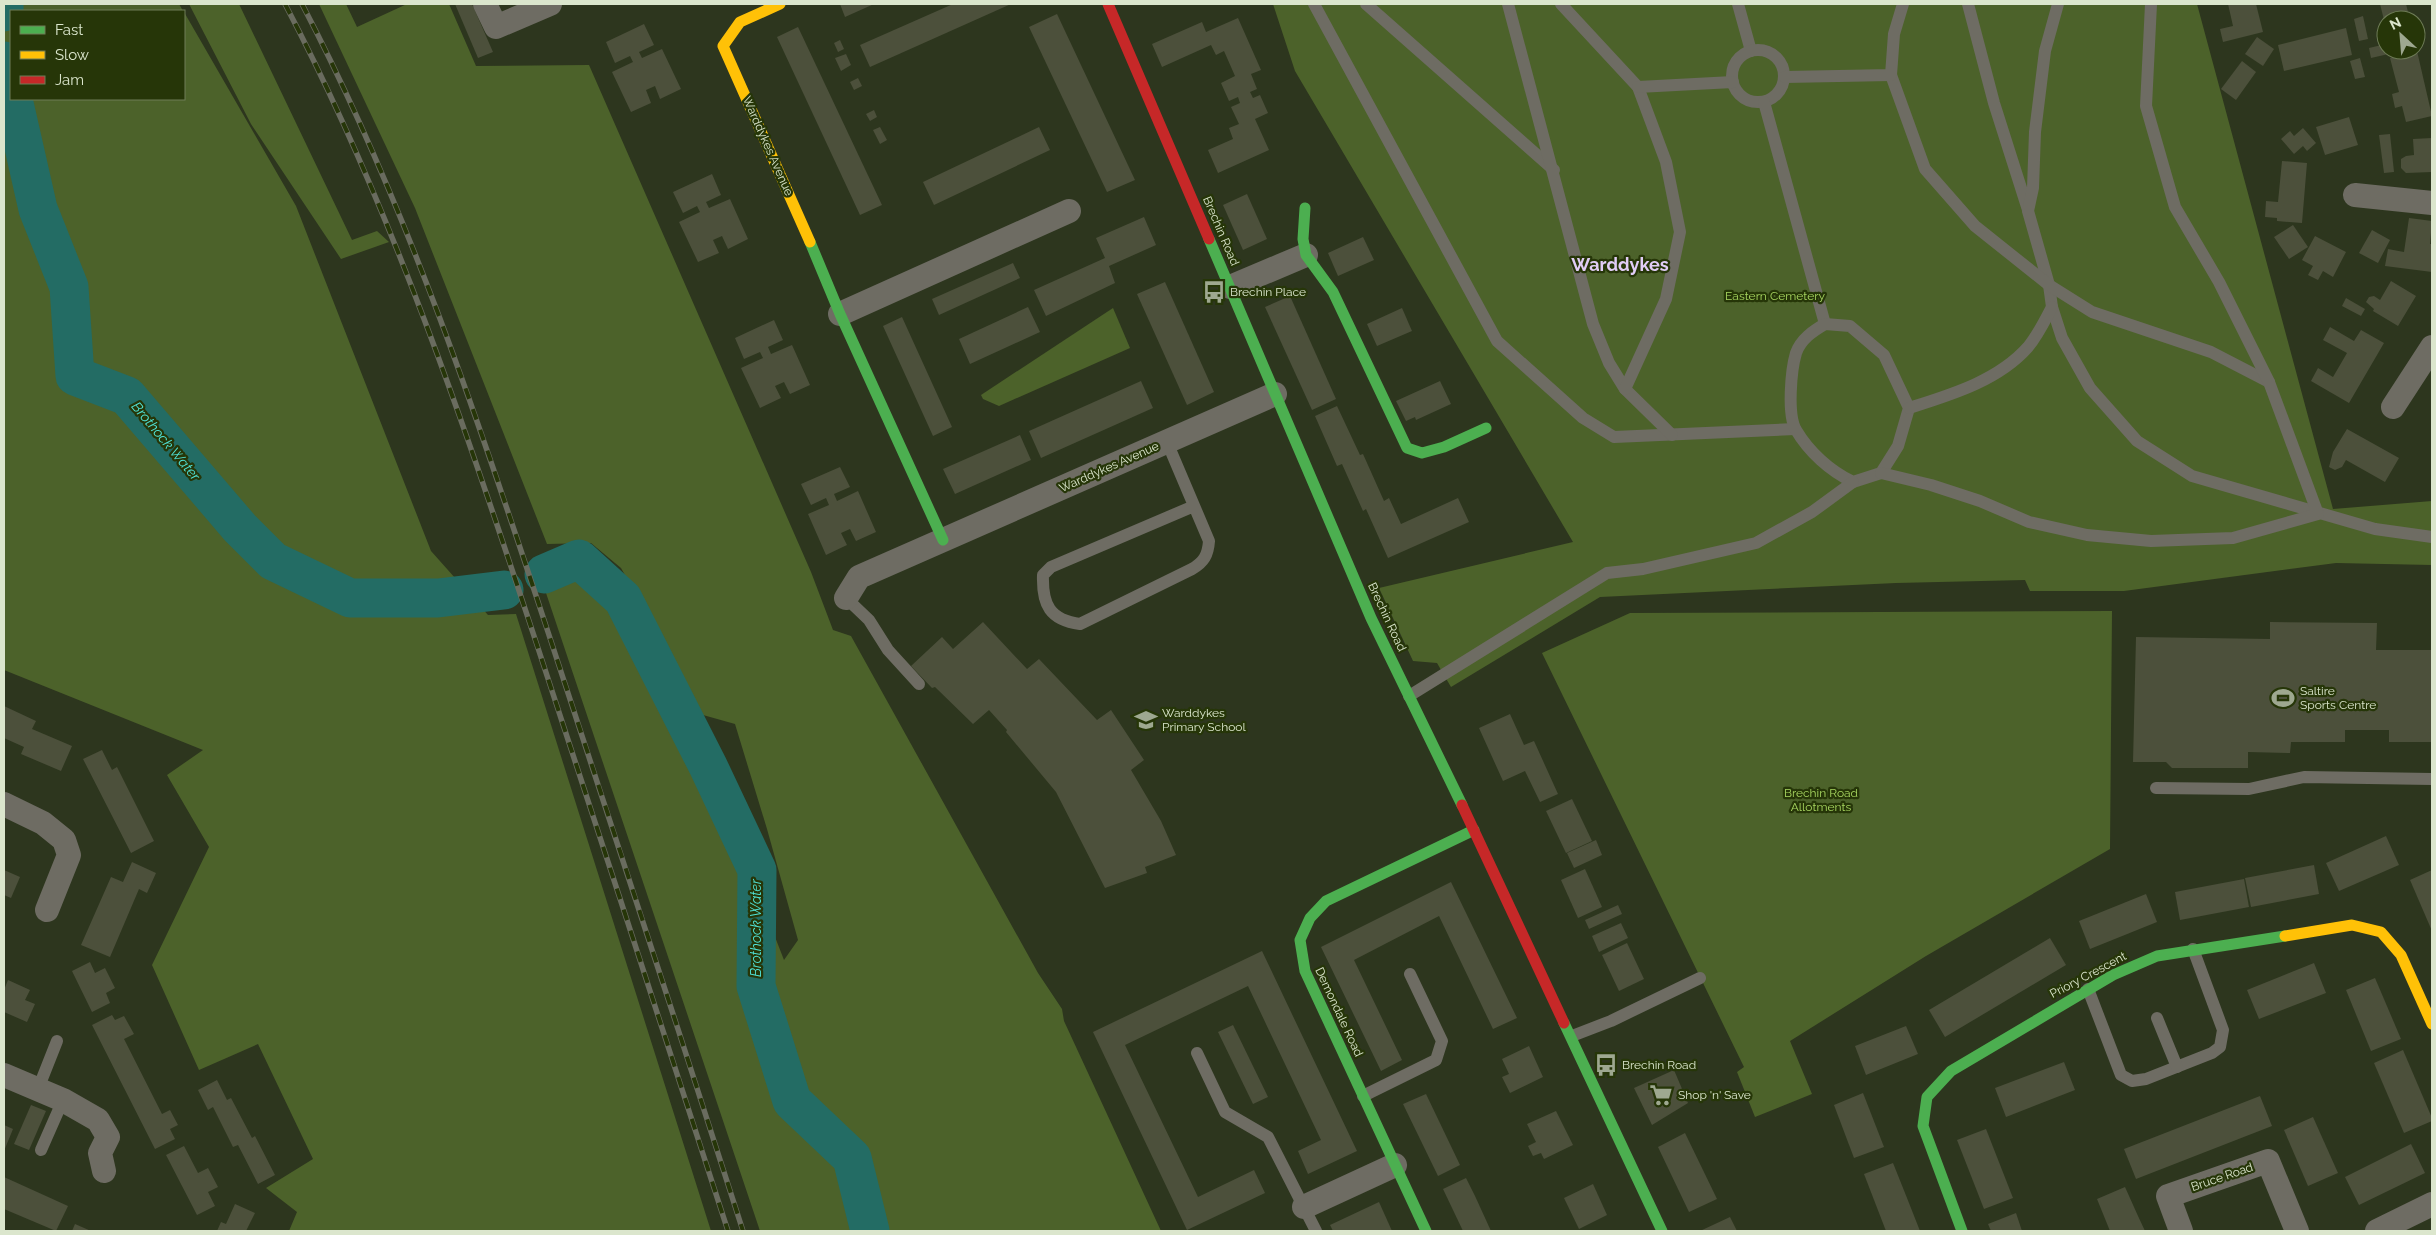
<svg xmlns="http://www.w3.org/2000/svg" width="2436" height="1235" font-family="Raleway,sans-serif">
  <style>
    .green { fill: #4c622a }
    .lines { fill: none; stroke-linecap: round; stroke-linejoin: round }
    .river { stroke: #236c64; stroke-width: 39 }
    .building { fill: #4c503b }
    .lane { stroke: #6e6c63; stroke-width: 12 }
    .street { stroke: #6e6c63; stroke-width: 24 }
    .fast { stroke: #4caf50; stroke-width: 11 }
    .slow { stroke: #ffc107; stroke-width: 11 }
    .jam { stroke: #c62828; stroke-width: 11 }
    .rail-casing { stroke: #6a6c5f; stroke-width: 5.5 }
    .rail { stroke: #263608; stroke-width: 4; stroke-dasharray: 11; stroke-linecap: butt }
    .labels { text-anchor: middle; stroke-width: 4.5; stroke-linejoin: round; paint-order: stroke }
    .street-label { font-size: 12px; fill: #dbe6cd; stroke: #263608 }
    .poi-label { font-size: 12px; fill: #dbe6cd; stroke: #263608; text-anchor: start }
    .park-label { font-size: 12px; fill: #a8d761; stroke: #263608 }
    .water-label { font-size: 14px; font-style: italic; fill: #50e3d8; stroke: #263608 }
    .district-label { font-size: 18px; font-weight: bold; fill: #e1cdf6; stroke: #263608 }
  </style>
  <rect width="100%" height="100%" fill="#2d361e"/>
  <g class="green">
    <polygon points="4,4 179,4 183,11 11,11 11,99 184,99 184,12 296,206 431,551 488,615 516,614 711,1231 289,1231 297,1212 266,1188 313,1159 258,1044 199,1070 152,965 209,847 167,775 203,750 4,670"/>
    <polygon points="189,4 239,4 352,240 377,231 389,242 341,259 251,124"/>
    <polygon points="319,4 346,4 357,27 407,4 449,4 476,66 589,65 811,572 833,630 851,636 1038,973 1062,1009 1064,1021 1161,1231 760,1231 544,587 579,572 617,608 749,870 784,960 798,940 767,829 735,724 703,715 621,568 591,543 547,544 415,208"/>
    <polygon points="1273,4 2197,4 2333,509 2432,501 2432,565 2336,563 2124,591 2030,591 2025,580 1896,583 1600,597 1451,687 1437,663 1413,661 1379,588 1573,542 1295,71"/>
    <polygon points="1113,308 1130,348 999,406 983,399 981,395"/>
    <polygon points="2112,611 2110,849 1926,956 1790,1041 1812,1094 1755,1117 1737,1072 1744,1067 1542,653 1630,613"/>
  </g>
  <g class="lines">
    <g class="river">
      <polyline points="4,12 4,4"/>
      <polyline points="4,61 11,93"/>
      <polyline points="13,99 38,209 69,287 75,376 127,396 240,528 273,561 350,598 438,598 504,590"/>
      <polyline points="544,574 579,559 623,599 708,766 757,870 756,986 792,1101 852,1158 870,1231"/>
    </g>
  </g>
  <g class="building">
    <polygon points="455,4 472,4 493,52 478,58"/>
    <polygon points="840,4 874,4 845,17"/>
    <polygon points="953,4 1011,4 870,67 860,45"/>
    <polygon points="2228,4 2256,4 2263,32 2223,42 2220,29 2233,26"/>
    <polygon points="2380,4 2406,4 2410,20 2386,20 2385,24"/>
    <polygon points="1057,14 1135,180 1107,192 1029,27"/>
    <polygon points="2363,16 2368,39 2359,41 2354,19"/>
    <polygon points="1238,18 1261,70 1251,74 1257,89 1250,92 1253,98 1260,95 1268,113 1255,119 1269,150 1218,173 1208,150 1233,139 1229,128 1239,124 1231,107 1240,103 1238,97 1229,101 1221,83 1235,76 1224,51 1216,55 1211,45 1162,67 1152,44 1202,22 1206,32"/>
    <polygon points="644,24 654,45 639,52 642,58 662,49 681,89 660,99 655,86 646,90 651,103 631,112 612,72 633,62 630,56 615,63 606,42"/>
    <polygon points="798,27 882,205 860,215 777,37"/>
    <polygon points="2346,28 2352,55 2284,71 2278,45"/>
    <polygon points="2257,37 2274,49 2263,66 2245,54"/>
    <polygon points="840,40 844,49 838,52 834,43"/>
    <polygon points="2386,44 2386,50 2392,50 2393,53 2371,58 2369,48"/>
    <polygon points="2417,51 2432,116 2406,122 2402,106 2395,108 2392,94 2399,92 2390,58"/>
    <polygon points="846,54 851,65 841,71 835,58"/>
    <polygon points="2360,58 2365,77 2355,79 2350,61"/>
    <polygon points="2242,61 2256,72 2236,100 2221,89"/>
    <polygon points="858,78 862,86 854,90 850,82"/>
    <polygon points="874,110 877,117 870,121 866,114"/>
    <polygon points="2349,117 2358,145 2325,155 2316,127"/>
    <polygon points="880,127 887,140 880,144 873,130"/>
    <polygon points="1039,127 1050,150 934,205 923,182"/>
    <polygon points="2303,128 2316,143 2307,151 2303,146 2294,154 2281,139 2290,131 2294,136"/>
    <polygon points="2390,134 2394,172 2384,173 2379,135"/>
    <polygon points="2432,138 2432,172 2406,173 2401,168 2401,159 2406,156 2414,155 2413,139"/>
    <polygon points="2282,161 2307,163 2302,223 2277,221 2277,218 2265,217 2266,201 2278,202"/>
    <polygon points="712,174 721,195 706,202 709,208 730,199 748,239 728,249 722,236 713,240 719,253 698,262 679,222 700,212 697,206 683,213 673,192"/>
    <polygon points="1247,194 1267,239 1243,250 1223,205"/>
    <polygon points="1144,217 1156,245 1109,266 1115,283 1046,316 1034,290 1105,258 1096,238"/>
    <polygon points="2409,218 2432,221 2430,244 2432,244 2432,272 2385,266 2388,249 2404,252"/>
    <polygon points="2293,225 2308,247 2289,259 2274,237"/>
    <polygon points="2372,230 2390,240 2378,263 2359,253"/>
    <polygon points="2315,236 2346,252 2333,277 2323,271 2318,280 2308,275 2313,266 2302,260"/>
    <polygon points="1363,237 1374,260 1338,276 1328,253"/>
    <polygon points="1013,263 1020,278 939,315 932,299"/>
    <polygon points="2391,281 2416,296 2398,326 2373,311 2374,309 2366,302 2369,297 2374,296 2380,300"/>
    <polygon points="1165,282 1214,392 1187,405 1137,294"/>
    <polygon points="1290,296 1336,399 1312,410 1265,307"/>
    <polygon points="2346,298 2365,309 2361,316 2342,306"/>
    <polygon points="1028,307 1040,332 970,364 959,339"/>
    <polygon points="1402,308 1412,331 1377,346 1367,324"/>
    <polygon points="902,317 952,427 933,436 883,326"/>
    <polygon points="774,320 783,340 768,347 771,354 792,345 810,385 790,394 784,382 775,386 781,398 760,408 741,368 763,358 760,352 744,359 735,338"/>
    <polygon points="2330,327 2354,341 2361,330 2384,343 2349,403 2311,381 2318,368 2333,377 2347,353 2323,340"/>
    <polygon points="1141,381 1153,408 1041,458 1029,431"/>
    <polygon points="1440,381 1451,404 1416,420 1415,417 1406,421 1396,401"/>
    <polygon points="1337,406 1360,455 1363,454 1384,501 1389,498 1401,524 1458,498 1469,522 1388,558 1366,509 1363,511 1342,464 1337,466 1315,416"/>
    <polygon points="2347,429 2399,458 2385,482 2346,460 2342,467 2335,470 2329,467 2333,452"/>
    <polygon points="1020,435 1031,460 955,494 943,469"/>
    <polygon points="840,467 850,487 834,494 837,501 858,491 876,532 856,541 850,529 841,533 847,545 826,555 808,514 829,505 826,498 811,505 801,484"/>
    <polygon points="983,622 1027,669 1039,659 1097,720 1111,710 1144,760 1131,770 1161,821 1176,855 1145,867 1147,873 1105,888 1056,792 1006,732 1007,730 989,710 973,724 935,687 932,688 911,666 942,637 953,649"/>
    <polygon points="2270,622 2377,623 2376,650 2432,650 2432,742 2389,742 2389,730 2345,730 2345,742 2291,742 2290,753 2248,752 2248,768 2172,768 2166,762 2133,762 2136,637 2270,639"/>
    <polygon points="4,706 36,721 32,729 72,746 61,771 21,754 24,747 4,738"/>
    <polygon points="1510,714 1524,745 1534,741 1558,794 1540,802 1525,771 1503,781 1479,728"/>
    <polygon points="102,750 112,770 117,767 154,841 131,853 83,759"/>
    <polygon points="1572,799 1592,841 1566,853 1546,811"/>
    <polygon points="2386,836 2399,865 2339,891 2326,863"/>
    <polygon points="1596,840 1602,855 1574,868 1567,853"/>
    <polygon points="132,862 156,873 147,893 139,889 110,957 81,945 111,877 123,882"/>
    <polygon points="2314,865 2319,894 2251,907 2245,878"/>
    <polygon points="1585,869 1602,907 1578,918 1561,880"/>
    <polygon points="4,870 20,877 11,898 4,895"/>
    <polygon points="2432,870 2432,931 2410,880"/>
    <polygon points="2244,879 2249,907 2180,920 2175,892"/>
    <polygon points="1451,882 1517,1018 1493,1029 1439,916 1354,960 1402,1060 1381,1071 1321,947"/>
    <polygon points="2146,894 2157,922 2090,949 2079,921"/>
    <polygon points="1618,905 1622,914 1589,929 1585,920"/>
    <polygon points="1621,923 1628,938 1599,952 1592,936"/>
    <polygon points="2050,938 2066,965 1945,1037 1929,1010"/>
    <polygon points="1627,943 1644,979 1619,991 1602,955"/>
    <polygon points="1262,951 1357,1151 1308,1174 1298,1151 1321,1140 1248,986 1125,1045 1198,1197 1254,1170 1265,1193 1187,1230 1093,1032"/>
    <polygon points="90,962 95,973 105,968 115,988 106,993 110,1003 92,1012 72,971"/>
    <polygon points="2314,963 2326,993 2259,1019 2247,990"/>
    <polygon points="2375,978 2401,1039 2371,1051 2346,990"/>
    <polygon points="8,980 30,990 25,1000 35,1004 27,1022 4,1012 4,990"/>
    <polygon points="112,1015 115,1020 124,1016 134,1034 124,1039 162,1114 170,1110 178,1125 170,1129 175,1139 155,1149 92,1025"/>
    <polygon points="1233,1025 1268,1097 1253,1104 1218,1032"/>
    <polygon points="1906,1026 1918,1054 1866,1075 1855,1046"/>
    <polygon points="1529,1046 1543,1077 1510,1093 1502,1077 1509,1074 1502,1059"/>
    <polygon points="2403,1050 2432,1118 2432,1121 2404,1133 2374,1063"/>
    <polygon points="2064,1062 2075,1090 2006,1117 1995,1088"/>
    <polygon points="1674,1070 1688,1103 1652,1125 1634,1088"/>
    <polygon points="217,1080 227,1100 231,1098 252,1138 255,1136 275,1175 258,1184 238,1145 233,1147 213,1107 208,1110 198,1090"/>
    <polygon points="1863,1093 1884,1147 1854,1158 1834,1105"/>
    <polygon points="1426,1094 1460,1165 1438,1176 1403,1104"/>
    <polygon points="2260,1096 2272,1126 2136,1179 2124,1149"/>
    <polygon points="31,1105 46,1111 29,1150 14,1144"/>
    <polygon points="1556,1111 1573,1145 1544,1159 1541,1153 1533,1156 1528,1146 1536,1142 1527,1124"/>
    <polygon points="2313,1117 2338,1173 2308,1186 2284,1130"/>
    <polygon points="4,1125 13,1129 4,1151"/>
    <polygon points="1986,1129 2013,1198 1984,1209 1957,1140"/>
    <polygon points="1685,1133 1717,1199 1689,1212 1658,1147"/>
    <polygon points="2411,1144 2425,1173 2359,1205 2345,1177"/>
    <polygon points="184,1146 198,1173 208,1168 218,1187 208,1192 215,1206 197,1215 166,1155"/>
    <polygon points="1893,1163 1907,1198 1920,1231 1886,1231 1864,1174"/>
    <polygon points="4,1177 68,1206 56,1231 4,1209"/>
    <polygon points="1466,1178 1475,1196 1491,1231 1463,1231 1443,1189"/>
    <polygon points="1593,1184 1607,1215 1579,1229 1564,1198"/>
    <polygon points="2125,1187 2138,1216 2145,1231 2110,1231 2097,1199"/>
    <polygon points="1379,1202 1392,1231 1333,1231 1330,1225"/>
    <polygon points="235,1204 255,1213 246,1231 217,1231 221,1222 226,1224"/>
    <polygon points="2016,1213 2022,1231 1991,1231 1988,1224"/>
    <polygon points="1730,1217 1737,1231 1700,1231"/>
    <polygon points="75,1224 91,1231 72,1231"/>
  </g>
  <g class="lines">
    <g class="lane">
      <polyline points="1314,4 1497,341 1583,418 1614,437 1795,429"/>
      <polyline points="1366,4 1554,170"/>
      <polyline points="1508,4 1593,324 1609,363 1625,389 1672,435"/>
      <polyline points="1561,4 1638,87 1666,162 1680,232 1666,299 1625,389"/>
      <polyline points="1738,4 1751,51"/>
      <polyline points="1968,4 1994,103 2028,210"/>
      <polyline points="2058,4 2045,51 2035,132 2033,188 2028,211 2049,285 2052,307 2062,338 2090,388 2137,441 2192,476 2375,529 2432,537"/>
      <circle cx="1758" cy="76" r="26"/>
      <polyline points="1891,75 1925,169 1975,226 2049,285 2092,312 2211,352 2269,382"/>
      <polyline points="1785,77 1891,75 1894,34 1903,4"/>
      <polyline points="1638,87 1733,82"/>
      <polyline points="1764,102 1825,324"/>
      <path d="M 1825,324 L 1850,326 L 1884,355 L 1909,408 L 1898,446 L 1881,473 L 1853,482 C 1830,471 1809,452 1796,430 C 1787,415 1791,370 1796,353 C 1801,339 1813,331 1825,324 Z"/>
      <path d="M 1909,408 C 1950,395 1998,381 2028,347 C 2038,335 2045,320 2052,307"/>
      <path d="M 1167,442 L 1209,541 C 1208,555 1204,562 1192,569 L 1080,624 C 1050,620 1042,605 1043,575 L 1051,567 L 1194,506"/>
      <polyline points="1881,473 1931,485 1980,501 2029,522 2087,535 2151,541 2233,538 2318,514 2269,382 2219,282 2175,207 2146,106 2151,4"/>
      <polyline points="846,598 869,620 888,650 919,684"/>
      <polyline points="1409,696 1607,573 1643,569 1756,543 1812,512 1853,482"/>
      <polyline points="2156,788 2249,789 2304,777 2432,779"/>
      <polyline points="2088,989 2121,1075 2132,1081 2146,1079 2212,1053 2220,1047 2223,1030 2193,949"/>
      <polyline points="2157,1018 2177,1067"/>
      <polyline points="1572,1036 1611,1021 1700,978"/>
      <polyline points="1197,1053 1225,1112 1268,1137 1316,1231"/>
      <polyline points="38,1089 57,1041"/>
      <polyline points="1363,1096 1436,1060 1442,1041 1410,974"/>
      <polyline points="41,1150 63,1100"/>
    </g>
    <g class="street">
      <polyline points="485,4 496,27 550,4"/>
      <polyline points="2355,195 2432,203"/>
      <polyline points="1230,287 1306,255"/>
      <polyline points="840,314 1069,211"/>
      <polyline points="2393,407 2432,347"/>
      <polyline points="846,598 859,577 1275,394"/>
      <polyline points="4,804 43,823 64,840 69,855 47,910"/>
      <polyline points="4,1075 63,1100 98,1120 108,1137 100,1153 104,1171"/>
      <polyline points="1304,1207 1395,1165"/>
      <polyline points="2181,1231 2168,1196 2268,1161 2297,1231"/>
      <polyline points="2377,1231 2432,1204"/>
    </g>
    <g class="fast">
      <polyline points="1305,208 1303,239 1306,255 1333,292 1407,448 1422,453 1444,447 1486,428"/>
      <polyline points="1209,239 1371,618 1462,805"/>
      <polyline points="810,242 840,314 943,540"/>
      <polyline points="1564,1023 1662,1231"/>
      <polyline points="1426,1231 1305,971 1300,940 1310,918 1326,901 1474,830"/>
      <polyline points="1962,1231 1923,1126 1927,1097 1951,1071 2113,975 2157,956 2285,936"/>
    </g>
    <g class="slow">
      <polyline points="780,4 740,22 723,46 810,242"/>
      <polyline points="2285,936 2352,925 2381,932 2401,955 2432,1024"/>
    </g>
    <g class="jam">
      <polyline points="1108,4 1209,239"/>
      <polyline points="1462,805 1564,1023"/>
    </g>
    <defs>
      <g id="rail">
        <path d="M 285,4 C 392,208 465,427 537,645 C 601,840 665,1036 728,1231"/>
        <path d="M 302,4 C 406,203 478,419 548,632 C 614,832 679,1031 743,1231"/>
      </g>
    </defs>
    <use href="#rail" class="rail-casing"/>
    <use href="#rail" class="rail"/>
  </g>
  <defs>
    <symbol id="bus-bare" viewBox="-9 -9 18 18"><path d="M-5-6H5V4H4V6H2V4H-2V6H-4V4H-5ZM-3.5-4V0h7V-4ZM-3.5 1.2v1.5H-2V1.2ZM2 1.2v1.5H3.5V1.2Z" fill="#9ea890" stroke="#263608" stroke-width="2.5" paint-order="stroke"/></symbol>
    <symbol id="stadium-bare" viewBox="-9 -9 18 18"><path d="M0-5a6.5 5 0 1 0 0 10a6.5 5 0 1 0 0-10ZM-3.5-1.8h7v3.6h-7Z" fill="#9ea890" stroke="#263608" stroke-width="2.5" paint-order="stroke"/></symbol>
    <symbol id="school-bare" viewBox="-9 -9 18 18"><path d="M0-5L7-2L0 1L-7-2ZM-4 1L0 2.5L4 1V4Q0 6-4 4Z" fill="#9ea890" stroke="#263608" stroke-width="2.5" paint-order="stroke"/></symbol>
    <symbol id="supermarket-bare" viewBox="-9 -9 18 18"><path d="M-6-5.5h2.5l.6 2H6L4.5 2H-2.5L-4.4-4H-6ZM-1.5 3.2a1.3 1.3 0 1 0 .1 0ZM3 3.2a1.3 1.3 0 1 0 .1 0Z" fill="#9ea890" stroke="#263608" stroke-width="2.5" paint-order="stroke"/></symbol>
  </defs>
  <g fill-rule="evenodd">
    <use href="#bus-bare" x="1198" y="276" width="32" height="32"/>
    <use href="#stadium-bare" x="2267" y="682" width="32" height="32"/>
    <use href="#school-bare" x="1130" y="704" width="32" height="32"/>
    <use href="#bus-bare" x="1590" y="1049" width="32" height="32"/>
    <use href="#supermarket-bare" x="1645" y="1079" width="32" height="32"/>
  </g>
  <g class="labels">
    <g class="street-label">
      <text transform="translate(768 146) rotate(66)" y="4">Warddykes Avenue</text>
      <text transform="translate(1221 231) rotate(67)" y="4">Brechin Road</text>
      <text transform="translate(1109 467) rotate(-24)" y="4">Warddykes Avenue</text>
      <text transform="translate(1387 617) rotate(65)" y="4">Brechin Road</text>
      <text transform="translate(2088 975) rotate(-28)" y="4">Priory Crescent</text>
      <text transform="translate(1339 1012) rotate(65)" y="4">Demondale Road</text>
      <text transform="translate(2222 1177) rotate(-19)" y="4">Bruce Road</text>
    </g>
    <g class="poi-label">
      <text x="1230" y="296">Brechin Place</text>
      <text x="2300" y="695">Saltire<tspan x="2300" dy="14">Sports Centre</tspan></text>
      <text x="1162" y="717">Warddykes<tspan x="1162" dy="14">Primary School</tspan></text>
      <text x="1622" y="1069">Brechin Road</text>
      <text x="1678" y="1099">Shop 'n' Save</text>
    </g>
    <g class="park-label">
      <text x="1775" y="300">Eastern Cemetery</text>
      <text x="1821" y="797">Brechin Road<tspan x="1821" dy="14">Allotments</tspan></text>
    </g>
    <g class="water-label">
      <text transform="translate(166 441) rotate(50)" y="5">Brothock Water</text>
      <text transform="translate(756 928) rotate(-90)" y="5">Brothock Water</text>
    </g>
    <g class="district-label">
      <text x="1620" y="271">Warddykes</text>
    </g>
  </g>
  <rect width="2436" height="1235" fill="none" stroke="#dbe6cd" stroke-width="10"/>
  <rect x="10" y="10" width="175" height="90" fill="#263608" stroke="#6e7c57"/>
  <rect x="20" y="26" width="25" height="8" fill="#4caf50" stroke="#6e7c57"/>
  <text x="55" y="35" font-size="15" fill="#dbe6cd">Fast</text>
  <rect x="20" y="51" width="25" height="8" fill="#ffc107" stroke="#6e7c57"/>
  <text x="55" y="60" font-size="15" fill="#dbe6cd">Slow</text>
  <rect x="20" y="76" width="25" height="8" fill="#c62828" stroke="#6e7c57"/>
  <text x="55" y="85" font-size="15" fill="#dbe6cd">Jam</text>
  <g transform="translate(2401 35) rotate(334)"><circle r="24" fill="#263608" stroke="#6e7c57"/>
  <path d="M0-4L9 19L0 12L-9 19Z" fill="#9ea890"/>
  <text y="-8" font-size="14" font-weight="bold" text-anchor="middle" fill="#dbe6cd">N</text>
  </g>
</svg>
